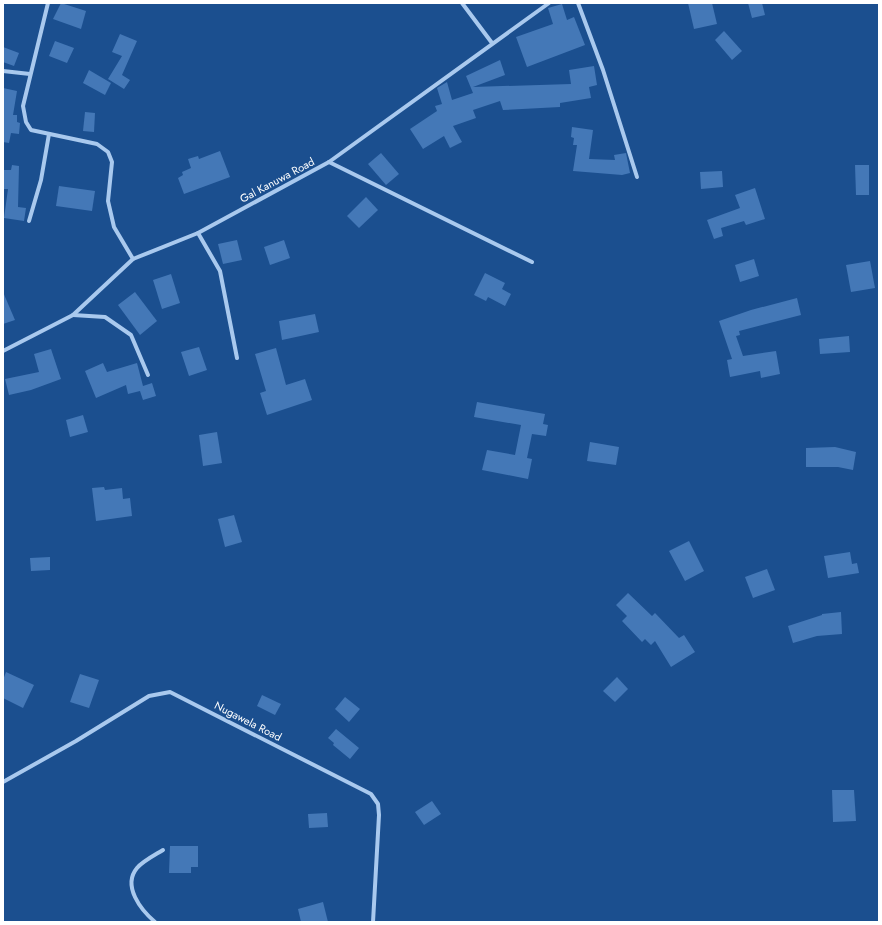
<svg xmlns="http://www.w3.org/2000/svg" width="882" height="925" font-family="Jost,sans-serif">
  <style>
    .building { fill: #4478b7 }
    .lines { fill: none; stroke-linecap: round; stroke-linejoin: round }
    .street { stroke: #a9c9ee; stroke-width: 4 }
    .labels { text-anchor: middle; stroke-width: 3; stroke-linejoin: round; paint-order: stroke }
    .street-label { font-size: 11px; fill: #fff; stroke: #1b4f8f }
  </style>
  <rect width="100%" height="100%" fill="#1b4f8f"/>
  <g class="building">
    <polygon points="61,3 86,11 81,29 53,19"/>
    <polygon points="688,3 712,3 717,24 694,29"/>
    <polygon points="748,3 762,3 765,15 752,18"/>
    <polygon points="562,4 567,20 574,17 585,45 527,67 516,37 553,24 548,8"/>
    <polygon points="724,31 742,51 732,60 715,40"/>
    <polygon points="120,34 137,41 122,75 130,80 124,89 108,79 122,56 112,52"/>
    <polygon points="55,41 74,48 67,63 49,56"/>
    <polygon points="3,47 19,53 14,66 3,62"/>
    <polygon points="500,60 505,75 473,87 571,84 569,70 594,66 597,85 589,87 591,98 560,103 560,107 503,110 500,101 473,110 476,118 453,126 462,142 450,148 444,136 423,149 410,129 437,111 435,106 442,104 437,88 447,82 452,100 473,93 466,76"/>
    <polygon points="89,70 111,83 105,95 83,83"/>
    <polygon points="3,88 17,91 13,115 17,115 17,122 20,123 19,134 11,133 9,143 3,142"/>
    <polygon points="85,112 95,113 94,132 83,131"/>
    <polygon points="572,127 593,130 589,159 615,160 614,155 626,153 630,173 622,175 573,171 577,145 573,145 574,138 571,137"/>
    <polygon points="220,151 230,177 184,194 178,178 183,175 182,172 191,168 188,159 198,156 199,159"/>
    <polygon points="381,153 399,174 386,185 368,164"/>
    <polygon points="12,165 19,166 18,207 26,208 24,221 4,218 8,189 3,189 3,170 11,170"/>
    <polygon points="855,165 869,165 869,195 856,195"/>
    <polygon points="722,171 723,187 701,189 700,172"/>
    <polygon points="59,186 95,191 92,211 56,206"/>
    <polygon points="755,188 765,219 746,225 744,221 721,228 723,236 714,239 707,220 740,208 735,195"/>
    <polygon points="366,197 378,210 359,228 347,216"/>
    <polygon points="237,240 242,260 223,264 218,244"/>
    <polygon points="284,240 290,258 270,265 264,247"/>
    <polygon points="754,259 759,276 740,282 735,265"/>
    <polygon points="870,261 875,288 851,292 846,265"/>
    <polygon points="485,273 505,283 502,289 511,294 505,306 488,297 486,301 474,295"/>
    <polygon points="171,274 180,303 162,309 153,280"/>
    <polygon points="3,292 15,320 3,324"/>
    <polygon points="135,292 157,321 140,335 118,305"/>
    <polygon points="797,298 801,315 739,331 740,335 736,336 743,356 776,351 780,374 761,378 760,371 730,377 727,360 732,359 719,321 751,310"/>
    <polygon points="315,314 319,332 282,340 279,321"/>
    <polygon points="849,336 850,352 820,354 819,339"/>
    <polygon points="199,347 207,370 189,376 181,352"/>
    <polygon points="276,348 286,385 305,379 312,400 267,415 260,393 266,391 255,354"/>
    <polygon points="51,349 61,379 31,390 9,395 5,379 39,372 34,354"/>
    <polygon points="103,363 107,372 137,363 143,386 152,383 156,396 143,400 140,391 128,394 126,385 96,398 85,371"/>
    <polygon points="477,402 545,414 543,424 548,425 546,436 532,434 527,458 532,459 528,479 482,470 487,450 515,455 521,425 474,417"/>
    <polygon points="83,415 88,432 70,437 66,420"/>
    <polygon points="217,432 222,463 203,466 199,435"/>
    <polygon points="590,442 619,447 616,465 587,461"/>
    <polygon points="835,447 856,452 853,470 838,467 806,467 806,448"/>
    <polygon points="104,487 105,490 122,488 123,499 130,498 132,516 96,521 92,488"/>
    <polygon points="234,515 242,542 225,547 218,519"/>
    <polygon points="689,541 704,571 685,581 669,551"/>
    <polygon points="850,552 852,564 857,563 859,573 828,578 824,556"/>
    <polygon points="50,557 50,570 31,571 30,558"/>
    <polygon points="767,569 775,590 753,598 745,577"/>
    <polygon points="628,593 652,616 655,613 679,638 684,635 695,652 671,667 655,641 651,645 645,639 642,642 622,621 627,616 616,605"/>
    <polygon points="841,612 842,634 817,636 793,643 788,626 822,615 822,614"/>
    <polygon points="6,672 34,685 23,708 3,698 3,680"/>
    <polygon points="80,674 99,680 89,708 70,702"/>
    <polygon points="617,677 628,689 615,702 603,691"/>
    <polygon points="262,695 281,704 275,715 257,706"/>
    <polygon points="345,697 360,709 349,722 335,709"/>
    <polygon points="336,729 359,748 350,759 333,745 334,743 328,738"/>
    <polygon points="832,790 854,790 856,821 833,822"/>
    <polygon points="432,801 441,814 424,825 415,812"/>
    <polygon points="327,813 328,827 309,828 308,814"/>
    <polygon points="170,846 198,846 198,867 191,867 191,873 169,873"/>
    <polygon points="323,902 328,922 301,922 298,909"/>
  </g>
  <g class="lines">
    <g class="street">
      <polyline points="48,3 23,106 26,122 31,130 97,144 108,152 112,162 108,201 114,227 133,259"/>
      <polyline points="462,3 492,43"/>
      <polyline points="578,3 603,70 637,177"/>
      <polyline points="3,71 30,74"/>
      <polyline points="329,162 532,262"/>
      <polyline points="29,221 41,180 49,134"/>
      <polyline points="198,233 220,271 237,358"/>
      <polyline points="73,315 105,317 131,335 148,375"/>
      <polyline points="3,351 73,315 133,259 198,233 329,162 549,3"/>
      <polyline points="3,782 76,741 149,696 170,692 371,794 378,804 379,815 373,922"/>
      <path d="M 155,922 C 141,910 122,886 137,868 C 143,861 155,855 163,850"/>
    </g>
  </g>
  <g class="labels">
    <g class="street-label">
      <text transform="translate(277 180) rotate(-28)" y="4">Gal Kanuwa Road</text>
      <text transform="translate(248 721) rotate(27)" y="4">Nugawela Road</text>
    </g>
  </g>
  <rect width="882" height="925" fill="none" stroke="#ffffff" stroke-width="8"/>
</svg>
